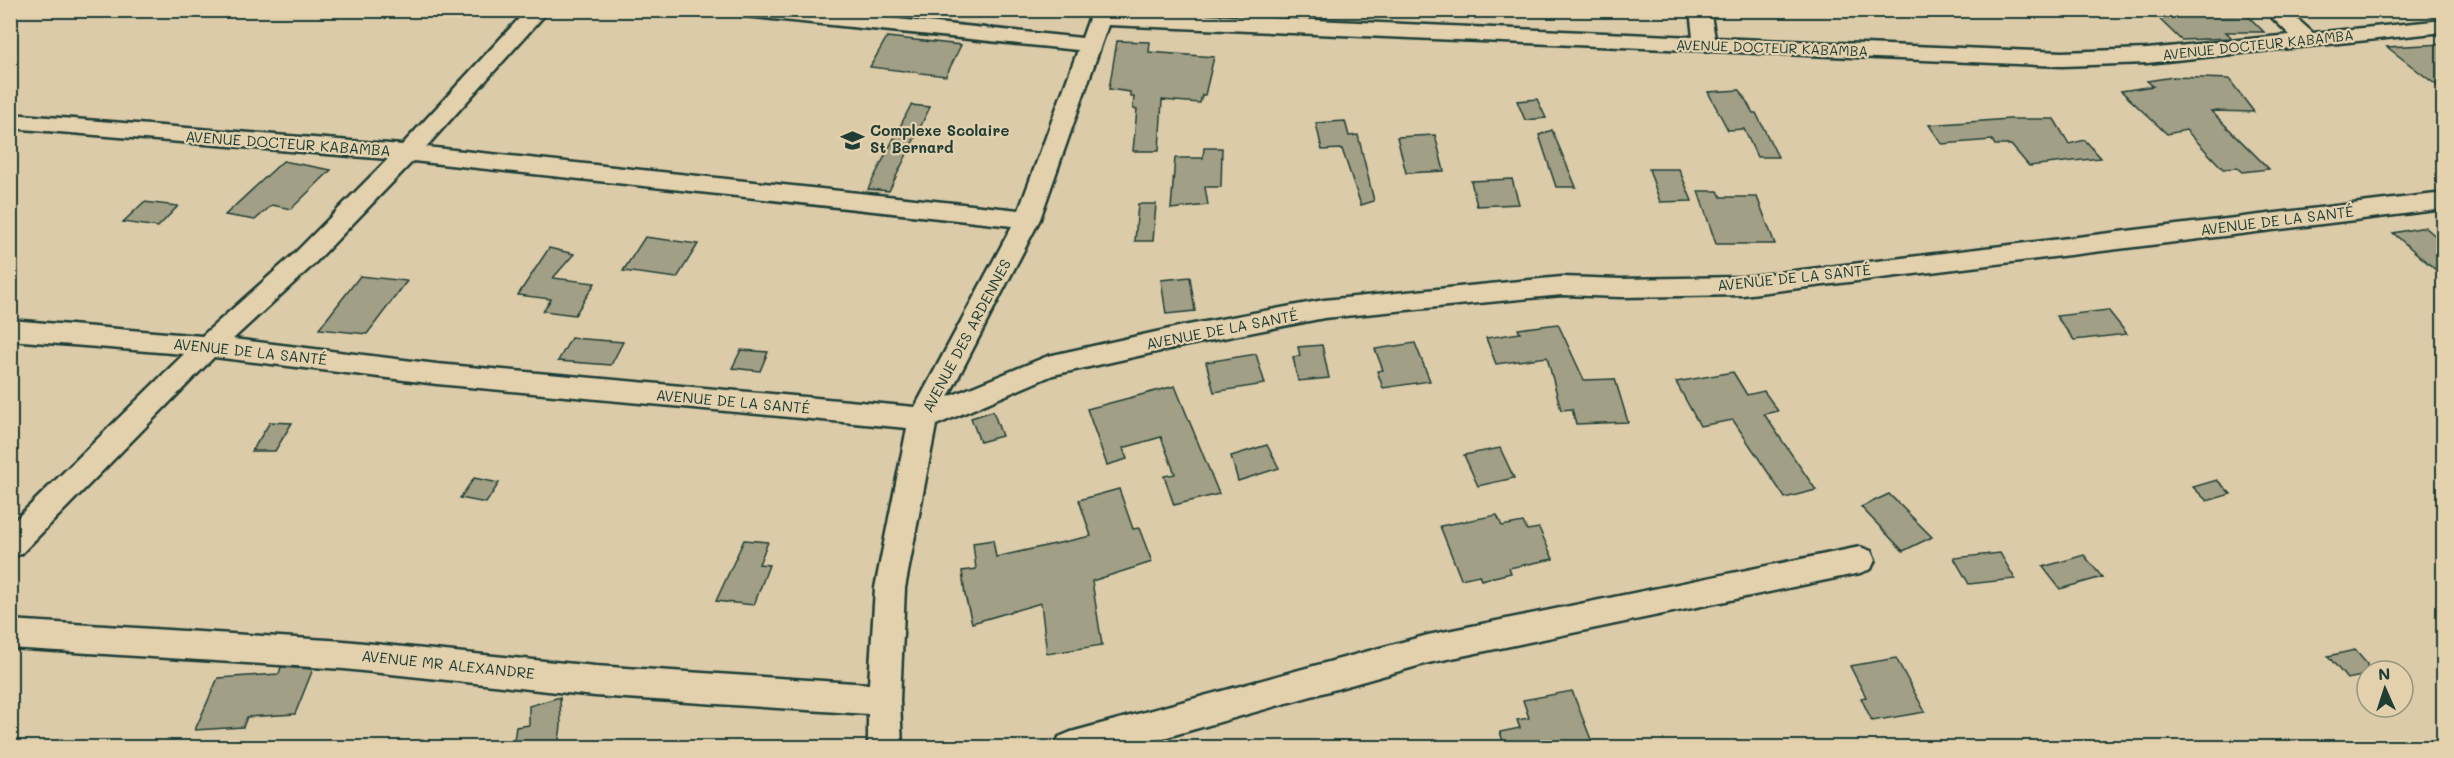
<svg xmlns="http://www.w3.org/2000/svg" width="2454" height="758" font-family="Mali,sans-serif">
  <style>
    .building { fill: #a19f85; stroke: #1f3d34; stroke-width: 1.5 }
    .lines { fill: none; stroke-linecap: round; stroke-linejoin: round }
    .minor-casing { stroke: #1f3d34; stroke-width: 5 }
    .minor { fill: #e3d1ae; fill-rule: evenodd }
    .labels { text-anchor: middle; stroke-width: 4.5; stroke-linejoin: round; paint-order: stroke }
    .far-street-label { font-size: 14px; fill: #1f3d34; stroke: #e3d1ae }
    .poi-label { font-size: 15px; font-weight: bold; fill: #1f3d34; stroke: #e3d1ae; text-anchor: start }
    .street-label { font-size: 15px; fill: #1f3d34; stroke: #e3d1ae }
  </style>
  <rect width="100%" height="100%" fill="#dbcba9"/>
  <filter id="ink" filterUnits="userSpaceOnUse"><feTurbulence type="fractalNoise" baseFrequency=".0167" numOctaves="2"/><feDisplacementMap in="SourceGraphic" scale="12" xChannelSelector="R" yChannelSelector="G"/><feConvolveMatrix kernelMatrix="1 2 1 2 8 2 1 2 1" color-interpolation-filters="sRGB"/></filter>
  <g filter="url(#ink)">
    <g class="building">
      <polygon points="2150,10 2242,10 2264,32 2226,32 2232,38 2181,40"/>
      <polygon points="887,37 961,45 946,76 870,67"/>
      <polygon points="1117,41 1150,42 1149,52 1214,57 1205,95 1202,95 1200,103 1162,100 1159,151 1133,151 1137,109 1133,109 1134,96 1130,96 1130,92 1109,89"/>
      <polygon points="2444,44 2444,91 2387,47"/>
      <polygon points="2173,77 2229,79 2254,112 2211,111 2269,169 2242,172 2237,168 2223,169 2186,130 2167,134 2121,91 2153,86 2147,81"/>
      <polygon points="1740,90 1753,113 1756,113 1778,157 1757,157 1744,129 1728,130 1708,92"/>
      <polygon points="1537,99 1546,118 1525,120 1517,101"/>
      <polygon points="911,105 930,107 889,191 868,189"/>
      <polygon points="2009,119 2054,119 2069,144 2085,140 2101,158 2029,166 2011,145 1995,145 1992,140 1942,144 1929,125"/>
      <polygon points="1345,121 1349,136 1358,135 1374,201 1361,205 1342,149 1322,150 1316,123"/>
      <polygon points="1552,130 1576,187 1556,187 1539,135"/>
      <polygon points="1435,135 1444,171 1406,173 1397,137"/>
      <polygon points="1204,148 1222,148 1221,187 1205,187 1208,205 1171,209 1175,158 1203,158"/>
      <polygon points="283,161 331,170 291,209 272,205 255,220 225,215"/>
      <polygon points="1649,169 1679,169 1692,201 1660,202"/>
      <polygon points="1512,179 1519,204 1477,206 1471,181"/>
      <polygon points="1698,191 1718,191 1721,197 1757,197 1775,244 1716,244"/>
      <polygon points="144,202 178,206 158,227 123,222"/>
      <polygon points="1138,204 1156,204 1153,241 1135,241"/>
      <polygon points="2425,227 2444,243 2444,277 2393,233"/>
      <polygon points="645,237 698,244 677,278 623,271"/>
      <polygon points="549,248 574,254 553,278 595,283 575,315 543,311 551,299 518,295"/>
      <polygon points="360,276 407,281 367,334 319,329"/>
      <polygon points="1190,277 1195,311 1166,314 1161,280"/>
      <polygon points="2108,310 2127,334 2074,340 2056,316"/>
      <polygon points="1558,324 1584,380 1615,379 1628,422 1576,424 1572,409 1561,410 1547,357 1496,364 1486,338 1520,333 1518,329"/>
      <polygon points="571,338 623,342 611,365 558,361"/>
      <polygon points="1415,343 1430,381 1383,388 1377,371 1383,370 1375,349"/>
      <polygon points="1322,345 1329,378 1298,381 1293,357 1300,356 1298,347"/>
      <polygon points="741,350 768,352 760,371 732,368"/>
      <polygon points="1256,354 1265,384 1214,392 1206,362"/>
      <polygon points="1733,372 1747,395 1764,391 1778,411 1764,414 1816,490 1785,498 1733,420 1700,426 1676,382"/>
      <polygon points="1175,386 1219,494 1174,505 1164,476 1175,474 1161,437 1123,448 1127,459 1107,465 1087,409"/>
      <polygon points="993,411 1002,436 980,442 971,418"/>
      <polygon points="270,422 292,423 275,451 252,451"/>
      <polygon points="1267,445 1279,468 1238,481 1231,456"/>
      <polygon points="1500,448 1514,478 1478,486 1464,455"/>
      <polygon points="474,478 499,483 486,503 460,498"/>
      <polygon points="2217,480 2231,494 2207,501 2193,487"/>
      <polygon points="1119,489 1133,529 1139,528 1152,562 1092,581 1102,645 1047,654 1041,603 972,623 965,595 962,571 976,569 973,543 993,540 996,557 1091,536 1079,500"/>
      <polygon points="1889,494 1932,537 1903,551 1861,507"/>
      <polygon points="1497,515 1502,526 1523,522 1527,530 1539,528 1553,559 1509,568 1511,573 1481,580 1479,575 1461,579 1440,526"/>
      <polygon points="744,540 768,542 759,564 769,565 754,605 716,601"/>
      <polygon points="2000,553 2015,579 1969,584 1954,558"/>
      <polygon points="2084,555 2102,577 2060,589 2043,567"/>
      <polygon points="2355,650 2367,664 2367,675 2347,679 2328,656"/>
      <polygon points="1896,658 1925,712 1872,721 1861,698 1866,697 1850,666"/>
      <polygon points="281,667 313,669 295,714 247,717 243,727 195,730 218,678 279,674"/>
      <polygon points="1572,691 1594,747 1505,747 1500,732 1520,728 1517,720 1529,718 1523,700"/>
      <polygon points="560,697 561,726 558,747 513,747 516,727 529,725 529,706"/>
    </g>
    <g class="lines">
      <defs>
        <g id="minor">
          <path d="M 527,10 L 549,10 L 426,147 L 1019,210 L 1078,50 L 743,16 L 736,14 L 733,10 L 810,10 L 1082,38 L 1092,10 L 1693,37 L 1690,10 L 1710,10 L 1715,38 L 2062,52 L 2147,49 L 2290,35 L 2264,10 L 2287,10 L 2313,33 L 2444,20 L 2444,32 L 2147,63 L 2062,66 L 1108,25 L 1040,219 L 948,397 L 1048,356 L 1183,326 L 1324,300 L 1562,277 L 1621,279 L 1743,277 L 2444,193 L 2444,209 L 1743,295 L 1621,297 L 1562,295 L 1324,318 L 1183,346 L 1053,375 L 936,425 L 905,588 L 900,700 L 902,748 L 868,748 L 868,714 L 595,696 L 344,669 L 10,648 L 10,620 L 344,641 L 595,666 L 869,684 L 875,588 L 907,428 L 437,384 L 214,357 L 21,554 L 10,557 L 10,525 L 184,354 L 10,340 L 10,320 L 202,336 L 294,254 L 388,159 L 10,128 L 10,114 L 402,145 ZM 413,161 L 1012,226 L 915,407 L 437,364 L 233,339 L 312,266 Z"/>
          <polygon points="1860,547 1871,551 1875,560 1871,569 1860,573 1428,663 1128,748 1055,748 1059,737 1071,732 1428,635"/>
        </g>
      </defs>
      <use href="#minor" class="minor-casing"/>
      <use href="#minor" class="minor"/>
    </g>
  </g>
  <defs>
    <symbol id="school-bare" viewBox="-9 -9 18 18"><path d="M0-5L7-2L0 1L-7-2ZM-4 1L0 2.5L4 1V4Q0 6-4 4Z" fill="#1f3d34" stroke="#e3d1ae" stroke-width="2.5" paint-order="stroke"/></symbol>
  </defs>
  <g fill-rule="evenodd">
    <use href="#school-bare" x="836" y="124" width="33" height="33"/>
  </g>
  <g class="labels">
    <g class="far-street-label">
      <text transform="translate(2258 45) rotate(-6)" y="5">AVENUE DOCTEUR KABAMBA</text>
      <text transform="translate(1772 48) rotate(2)" y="5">AVENUE DOCTEUR KABAMBA</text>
    </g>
    <g class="poi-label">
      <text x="870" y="136">Complexe Scolaire<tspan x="870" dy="17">St Bernard</tspan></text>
    </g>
    <g class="street-label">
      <text transform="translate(288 144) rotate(4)" y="5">AVENUE DOCTEUR KABAMBA</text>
      <text transform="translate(2277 221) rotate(-7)" y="5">AVENUE DE LA SANTÉ</text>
      <text transform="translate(1794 278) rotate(-6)" y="5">AVENUE DE LA SANTÉ</text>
      <text transform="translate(1222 330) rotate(-11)" y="5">AVENUE DE LA SANTÉ</text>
      <text transform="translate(967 336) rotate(-62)" y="5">AVENUE DES ARDENNES</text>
      <text transform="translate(250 352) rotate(6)" y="5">AVENUE DE LA SANTÉ</text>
      <text transform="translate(733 402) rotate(5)" y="5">AVENUE DE LA SANTÉ</text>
      <text transform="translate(448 665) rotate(6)" y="5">AVENUE MR ALEXANDRE</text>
    </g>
  </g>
  <rect width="2454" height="758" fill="none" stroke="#e3d1ae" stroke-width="36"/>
  <rect x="18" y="18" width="2418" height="722" fill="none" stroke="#1f3d34" stroke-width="2" filter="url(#ink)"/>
  <g transform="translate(2385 689) rotate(357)"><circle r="28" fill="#e3d1ae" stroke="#95967d" stroke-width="1.5"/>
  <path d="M0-4.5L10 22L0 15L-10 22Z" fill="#1f3d34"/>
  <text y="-9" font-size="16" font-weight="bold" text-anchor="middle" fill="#1f3d34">N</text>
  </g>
</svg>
